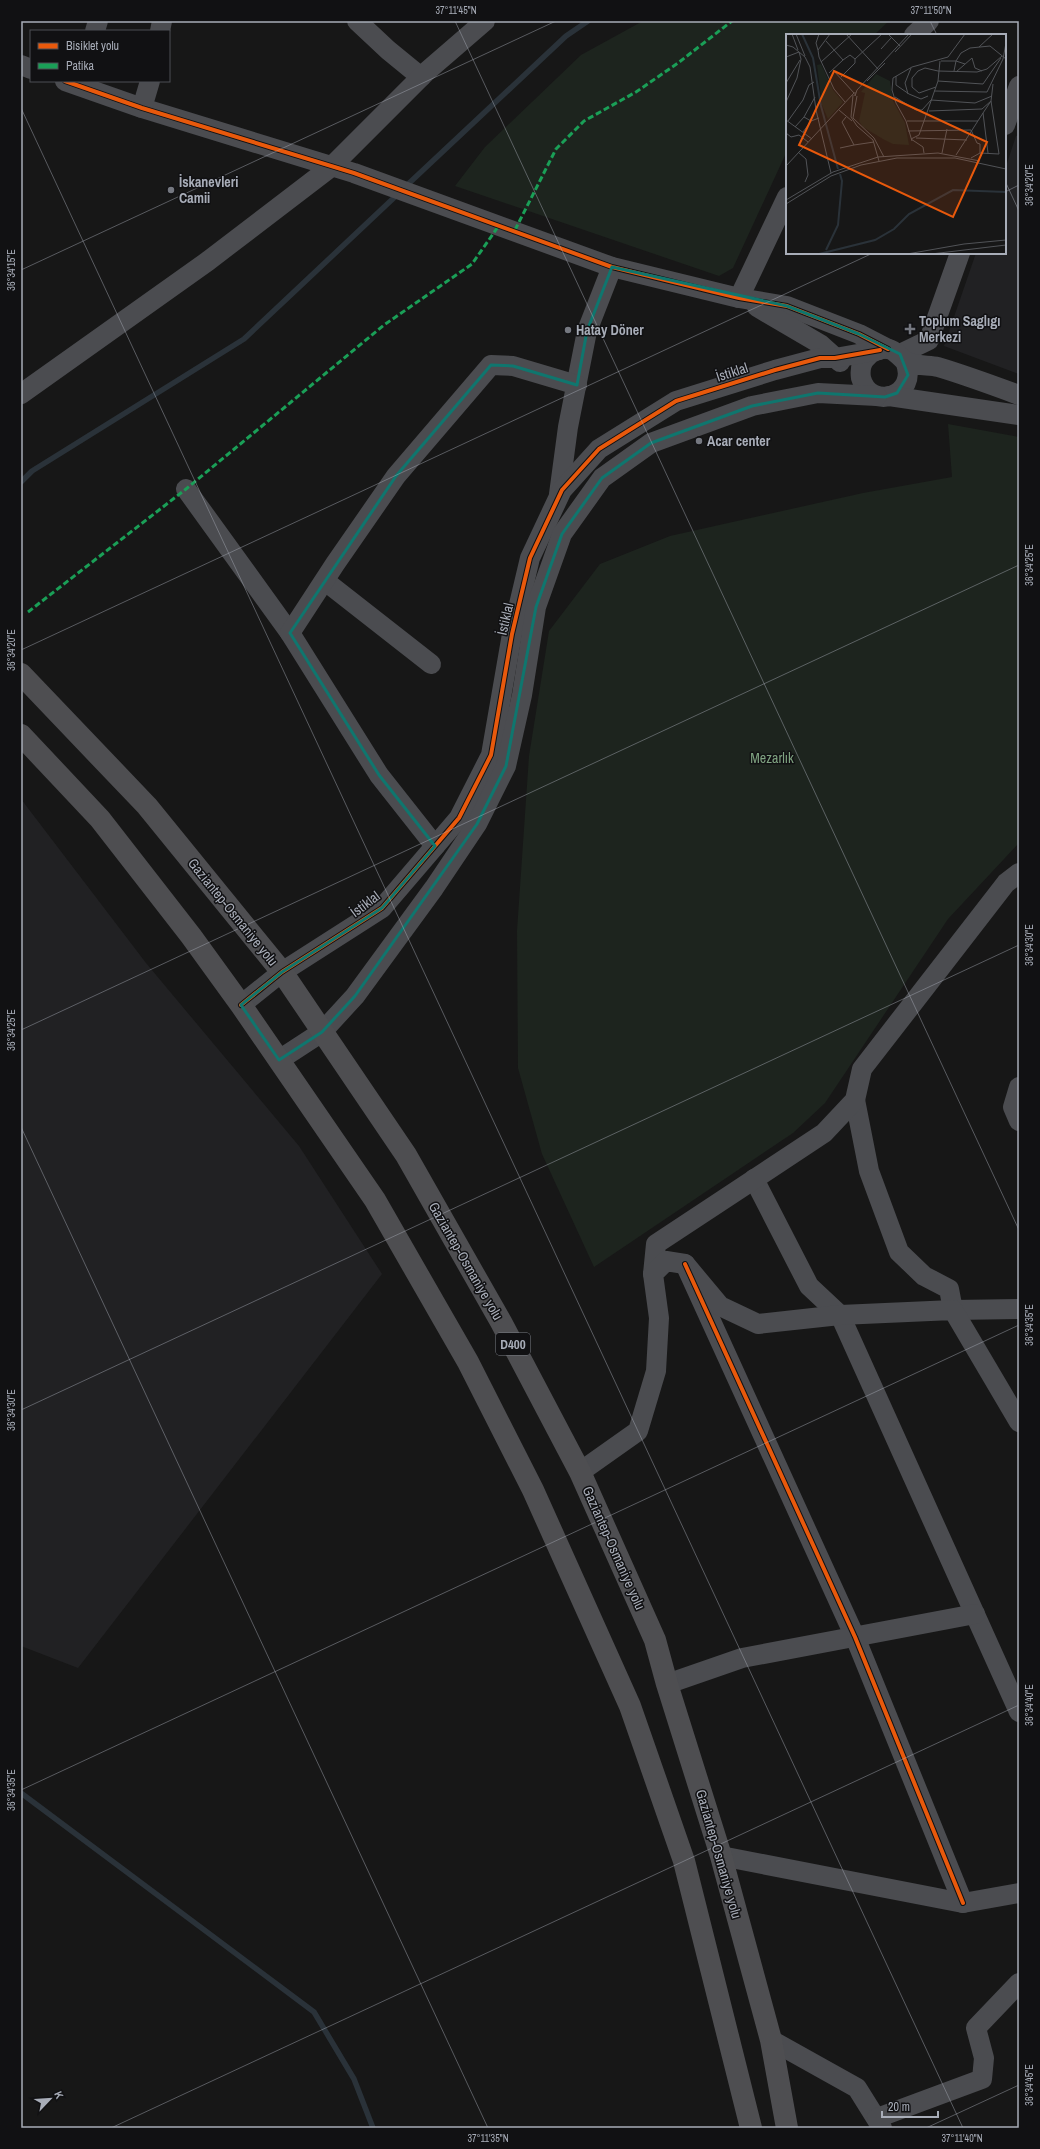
<svg xmlns="http://www.w3.org/2000/svg" width="1040" height="2149" font-family="'Archivo Narrow',sans-serif">
  <style>
    .built { fill: #212123 }
    .green { fill: #1d241e }
    .lines { fill: none; stroke-linecap: round; stroke-linejoin: round }
    .stream { stroke: #2a3239; stroke-width: 5.5 }
    .minor { stroke: #4b4c50; stroke-width: 20 }
    .highway { stroke: #4e4e51; stroke-width: 22 }
    .quiet { stroke: #1a9f57; stroke-width: 3; stroke-dasharray: 6 3; stroke-linecap: butt }
    .cycleway-casing { stroke: #111113; stroke-width: 6 }
    .cycleway { stroke: #e8590c; stroke-width: 4 }
    .marked { fill: none; stroke: #0f766e; stroke-width: 3; stroke-linejoin: round }
    .ticks { fill: none; stroke: #a8adb8; stroke-width: 1; stroke-opacity: 0.45 }
    .poi-dot { fill: #757880; stroke: #111113; stroke-width: 1.5 }
    .labels { text-anchor: middle; stroke-width: 3; stroke-linejoin: round; paint-order: stroke }
    .shield { fill: #111113; stroke: #7b7e86; stroke-width: 1 }
    .shield-label { font-size: 13px; font-weight: bold; fill: #a8adb8 }
    .poi-label { font-size: 14px; font-weight: bold; fill: #a8adb8; stroke: #111113; text-anchor: start }
    .street-label { font-size: 14px; fill: #a8adb8; stroke: #111113 }
    .park-label { font-size: 14px; fill: #7fa381; stroke: #111113 }
    .inset-river { fill: none; stroke: #2a3239; stroke-width: 2 }
    .inset-road { fill: none; stroke: #515357; stroke-width: 1 }
    .view { fill: #e8590c; fill-opacity: 0.15; stroke: #e8590c; stroke-width: 2 }
    .inset-edge { fill: none; stroke: #a8adb8; stroke-width: 2 }
    .neatline { fill: none; stroke: #a8adb8; stroke-width: 1.5 }
    .ticks-label { font-size: 10px; text-anchor: middle; fill: #a8adb8 }
  </style>
  <rect width="100%" height="100%" fill="#171717"/>
  <g class="built">
    <polygon points="1019,135 1019,374 944,346 976,253 1005,253 1005,169 1016,136"/>
    <polygon points="21,799 146,963 299,1146 382,1274 78,1668 21,1646"/>
  </g>
  <g class="green">
    <polygon points="643,21 889,21 874,35 787,35 787,151 733,268 719,276 455,186 485,147 581,55"/>
    <polygon points="948,424 1019,437 1019,843 948,919 825,1103 793,1133 594,1267 542,1154 518,1068 517,931 529,756 549,631 600,564 670,536 863,493 952,477"/>
  </g>
  <g class="lines">
    <g class="stream">
      <polyline points="405,187 566,36 588,21"/>
      <polyline points="21,482 32,471 244,339 399,193"/>
      <polyline points="21,1793 314,2012 354,2079 373,2128"/>
    </g>
    <g class="minor">
      <polyline points="357,21 388,50 421,77"/>
      <polyline points="95,31 98,21"/>
      <polyline points="160,31 162,21"/>
      <polyline points="914,35 929,21"/>
      <polyline points="21,65 31,69"/>
      <polyline points="65,81 142,108 354,173 612,267 739,298 787,306 859,334 888,349"/>
      <polyline points="142,108 150,81"/>
      <polyline points="1005,125 1019,86"/>
      <polyline points="739,298 787,197"/>
      <polyline points="757,307 820,344 840,362"/>
      <polyline points="900,354 929,340 960,253"/>
      <path d="M 905,361 C 920,396 870,412 861,378 C 860,371 861,363 866,358 C 871,352 880,348 888,349 C 896,350 899,357 905,361 C 913,366 928,365 938,367 C 965,375 992,385 1019,395"/>
      <polyline points="21,394 208,261 331,167 426,72 485,21"/>
      <polyline points="889,396 1019,415"/>
      <polyline points="186,489 290,633"/>
      <polyline points="559,494 568,427 587,331 612,267"/>
      <polyline points="325,581 431,664"/>
      <polyline points="435,846 379,775 290,633 335,564 396,476 491,365 513,366 577,385"/>
      <polyline points="241,1005 282,972 382,908 459,818 491,755 512,634 530,558 562,490 599,449 676,401 775,370 820,358 835,358 880,350"/>
      <polyline points="279,1060 322,1032 355,996 434,888 477,824 506,766 522,695 536,607 562,534 602,478 651,443 752,406 818,393 877,396"/>
      <polyline points="1019,1087 1013,1107 1019,1121"/>
      <polyline points="855,1100 869,1171 899,1252 924,1276 949,1289 953,1310 1019,1309"/>
      <polyline points="754,1179 809,1286 840,1315 1019,1712"/>
      <polyline points="685,1264 855,1637 963,1903"/>
      <polyline points="653,1274 656,1244 824,1133 855,1100 862,1069 1006,883 1019,873"/>
      <polyline points="580,1472 638,1431 656,1371 659,1318 653,1274 666,1261 685,1264 720,1306 758,1324 840,1315 953,1310 1019,1422"/>
      <polyline points="667,1684 742,1658 975,1614"/>
      <polyline points="721,1856 963,1903 1019,1893"/>
      <polyline points="771,2040 857,2088 882,2128"/>
      <polyline points="877,2118 982,2079 984,2058 976,2028 1019,1983"/>
    </g>
    <g class="highway">
      <polyline points="21,674 147,806 282,972 406,1155 501,1322 580,1472 655,1640 667,1684 721,1856 771,2040 787,2128"/>
      <polyline points="21,735 100,819 191,936 241,1005 375,1200 468,1362 533,1490 630,1706 684,1861 751,2128"/>
    </g>
    <g class="quiet">
      <polyline points="515,230 556,149 584,121 636,92 678,63 732,21"/>
      <polyline points="28,612 186,489 384,325 472,264 500,224"/>
    </g>
    <defs>
      <g id="cycleway">
        <polyline points="65,81 142,108 354,173 612,267 739,298 787,306 859,334 888,349"/>
        <polyline points="241,1005 282,972 382,908 459,818 491,755 512,634 530,558 562,490 599,449 676,401 775,370 820,358 835,358 880,350"/>
        <polyline points="685,1264 855,1637 963,1903"/>
      </g>
    </defs>
    <use href="#cycleway" class="cycleway-casing"/>
    <use href="#cycleway" class="cycleway"/>
  </g>
  <path class="marked" d="M 612,267 L 787,306 L 859,334 L 900,354 L 908,375 L 897,393 L 885,397 L 818,393 L 752,406 L 651,443 L 602,478 L 562,534 L 536,607 L 506,766 L 477,824 L 355,996 L 322,1032 L 279,1060 L 241,1005 L 282,972 L 382,908 L 435,846 L 379,775 L 290,633 L 396,476 L 491,365 L 513,366 L 577,385 L 587,331 Z"/>
  <path class="ticks" d="M 455,21 L 1019,1230M 930,21 L 937,35M 21,108 L 963,2128M 1005,181 L 1019,211M 1005,192 L 1019,185M 21,270 L 556,21M 21,650 L 873,253M 21,1030 L 1019,565M 21,1127 L 488,2128M 21,1410 L 1019,945M 21,1790 L 1019,1325M 111,2128 L 1019,1705M 926,2128 L 1019,2085"/>
  <g class="poi-dot">
    <circle cx="171" cy="190" r="4"/>
    <path d="M908 323h4v4h4v4h-4v4h-4v-4h-4v-4h4z"/>
    <circle cx="568" cy="330" r="4"/>
    <circle cx="699" cy="441" r="4"/>
  </g>
  <g class="labels">
    <rect class="shield" x="496" y="1333" width="34" height="22" rx="3"/>
    <g class="shield-label">
      <text x="513" y="1349">D400</text>
    </g>
    <g class="poi-label">
      <text x="179" y="187">İskanevleri<tspan x="179" dy="16">Camii</tspan></text>
      <text x="919" y="326">Toplum Saglıgı<tspan x="919" dy="16">Merkezi</tspan></text>
      <text x="576" y="335">Hatay Döner</text>
      <text x="707" y="446">Acar center</text>
    </g>
    <g class="street-label">
      <text transform="translate(732 372) rotate(-18)" y="5">İstiklal</text>
      <text transform="translate(505 619) rotate(-77)" y="5">İstiklal</text>
      <text transform="translate(365 904) rotate(-37)" y="5">İstiklal</text>
      <text transform="translate(233 912) rotate(51)" y="5">Gaziantep-Osmaniye yolu</text>
      <text transform="translate(466 1261) rotate(60)" y="5">Gaziantep-Osmaniye yolu</text>
      <text transform="translate(614 1548) rotate(66)" y="5">Gaziantep-Osmaniye yolu</text>
      <text transform="translate(719 1854) rotate(74)" y="5">Gaziantep-Osmaniye yolu</text>
    </g>
    <g class="park-label">
      <text x="772" y="763">Mezarlık</text>
    </g>
  </g>
  <g transform="translate(786 34)">
    <rect width="220" height="220" fill="#171717"/>
    <path d="M 35,30 L 47,56 L 57,68 L 42,85 L 36,71 L 31,31 ZM 90,40 L 104,47 L 107,67 L 119,89 L 123,111 L 107,110 L 97,105 L 77,93 L 73,87 L 79,59 L 75,58 Z" fill="#1d241e"/>
    <path class="inset-river" d="M 16,0 L 27,24 L 35,72 L 52,135M 40,216 L 52,191 L 56,147 L 54,140M 33,220 L 89,206 L 108,195 L 123,180 L 167,156 L 220,158"/>
    <path class="inset-road" d="M 6,0 L 12,16M 10,0 L 19,22M 44,0 L 32,16 L 33,23 L 48,55 L 59,68M 60,0 L 92,35M 102,0 L 114,12M 40,7 L 57,26 L 64,21 L 69,25 L 96,0M 0,11 L 7,13 L 19,23 L 24,33 L 30,76 L 45,139M 193,13 L 207,0M 95,15 L 105,4M 32,16 L 30,9 L 33,0M 109,18 L 126,0M 0,23 L 13,18 L 15,25 L 11,44 L 0,68M 186,24 L 189,34 L 196,37M 155,27 L 170,27 L 175,19 L 184,14 L 204,12 L 220,25M 35,28 L 66,0M 47,36 L 68,59M 168,37 L 170,27 L 179,30M 170,38 L 186,24M 43,39 L 57,26M 110,42 L 110,51 L 123,60 L 135,65 L 142,62M 55,43 L 69,29 L 69,25M 81,47 L 99,29M 152,47 L 197,50 L 215,24M 0,49 L 14,26M 150,53 L 133,59 L 126,53 L 126,44 L 132,37 L 139,34 L 152,37 L 191,38 L 201,35 L 216,22M 148,57 L 201,58 L 217,25 L 220,9M 69,58 L 69,62 L 71,56 L 123,0M 122,60 L 119,49 L 125,34M 67,61 L 65,83 L 71,92 L 87,106 L 93,127M 71,62 L 67,84 L 88,104 L 98,123M 109,63 L 130,76 L 136,76 L 145,66 L 189,69 L 206,62M 53,76 L 66,87M 143,77 L 196,75 L 205,67 L 197,79 L 202,119M 18,83 L 29,63M 60,83 L 56,88 L 68,111 L 88,108M 0,86 L 26,105M 2,87 L 17,66 L 23,51 L 28,48M 121,87 L 138,87 L 152,47 L 154,27M 9,93 L 18,83 L 25,87 L 33,84M 122,97 L 185,96 L 191,109 L 194,110 L 194,119M 17,98 L 25,87M 0,99 L 5,103 L 13,101 L 22,108M 130,104 L 181,106M 126,107 L 120,87 L 110,69 L 106,56 L 107,44 L 126,33 L 162,23 L 179,0M 54,114 L 68,111M 12,118 L 20,125 L 22,141 L 19,148M 138,119 L 137,113 L 125,105 L 133,101 L 138,87 L 192,87M 156,119 L 161,95M 170,121 L 197,79M 185,124 L 194,119 L 213,120 L 205,67 L 207,50M 0,132 L 68,59M 0,166 L 47,138 L 92,123 L 152,119 L 194,127M 0,170 L 45,142 L 75,131 L 111,124 L 169,124 L 220,135M 121,220 L 178,210 L 220,206M 145,220 L 220,211"/>
    <path class="view" d="M 48,37 L 201,108 L 167,183 L 13,111 Z"/>
    <rect width="220" height="220" class="inset-edge"/>
  </g>
  <rect width="1040" height="2149" fill="none" stroke="#111113" stroke-width="44"/>
  <rect x="30" y="30" width="140" height="52" fill="#111113" stroke="#4d4f55"/>
  <rect x="38" y="43" width="20" height="6" fill="#e8590c" stroke="#4d4f55"/>
  <text x="66" y="50" font-size="12" fill="#a8adb8">Bisiklet yolu</text>
  <rect x="38" y="63" width="20" height="6" fill="#1a9f57" stroke="#4d4f55"/>
  <text x="66" y="70" font-size="12" fill="#a8adb8">Patika</text>
  <g transform="translate(50 2099) rotate(65)" stroke="#111113" stroke-width="3" paint-order="stroke">
  <path d="M0-3L7 15L0 10L-7 15Z" fill="#a8adb8"/>
  <text y="-6" font-size="11" font-weight="bold" text-anchor="middle" fill="#a8adb8">K</text>
  </g>
  <path d="M882 2111v6h56v-6" fill="none" stroke="#a8adb8" stroke-width="2"/>
  <text x="888" y="2111" font-size="12" fill="#a8adb8" stroke="#111113" stroke-width="3" paint-order="stroke">20 m</text>
  <rect x="22" y="22" width="996" height="2105" class="neatline"/>
  <g class="ticks-label">
    <text x="456" y="14">37°11'45"N</text>
    <text x="931" y="14">37°11'50"N</text>
    <text transform="translate(1029 185) rotate(-90)" y="4">36°34'20"E</text>
    <text transform="translate(11 270) rotate(-90)" y="4">36°34'15"E</text>
    <text transform="translate(1029 565) rotate(-90)" y="4">36°34'25"E</text>
    <text transform="translate(11 650) rotate(-90)" y="4">36°34'20"E</text>
    <text transform="translate(1029 945) rotate(-90)" y="4">36°34'30"E</text>
    <text transform="translate(11 1030) rotate(-90)" y="4">36°34'25"E</text>
    <text transform="translate(1029 1325) rotate(-90)" y="4">36°34'35"E</text>
    <text transform="translate(11 1410) rotate(-90)" y="4">36°34'30"E</text>
    <text transform="translate(1029 1705) rotate(-90)" y="4">36°34'40"E</text>
    <text transform="translate(11 1790) rotate(-90)" y="4">36°34'35"E</text>
    <text transform="translate(1029 2085) rotate(-90)" y="4">36°34'45"E</text>
    <text x="488" y="2142">37°11'35"N</text>
    <text x="962" y="2142">37°11'40"N</text>
  </g>
</svg>
